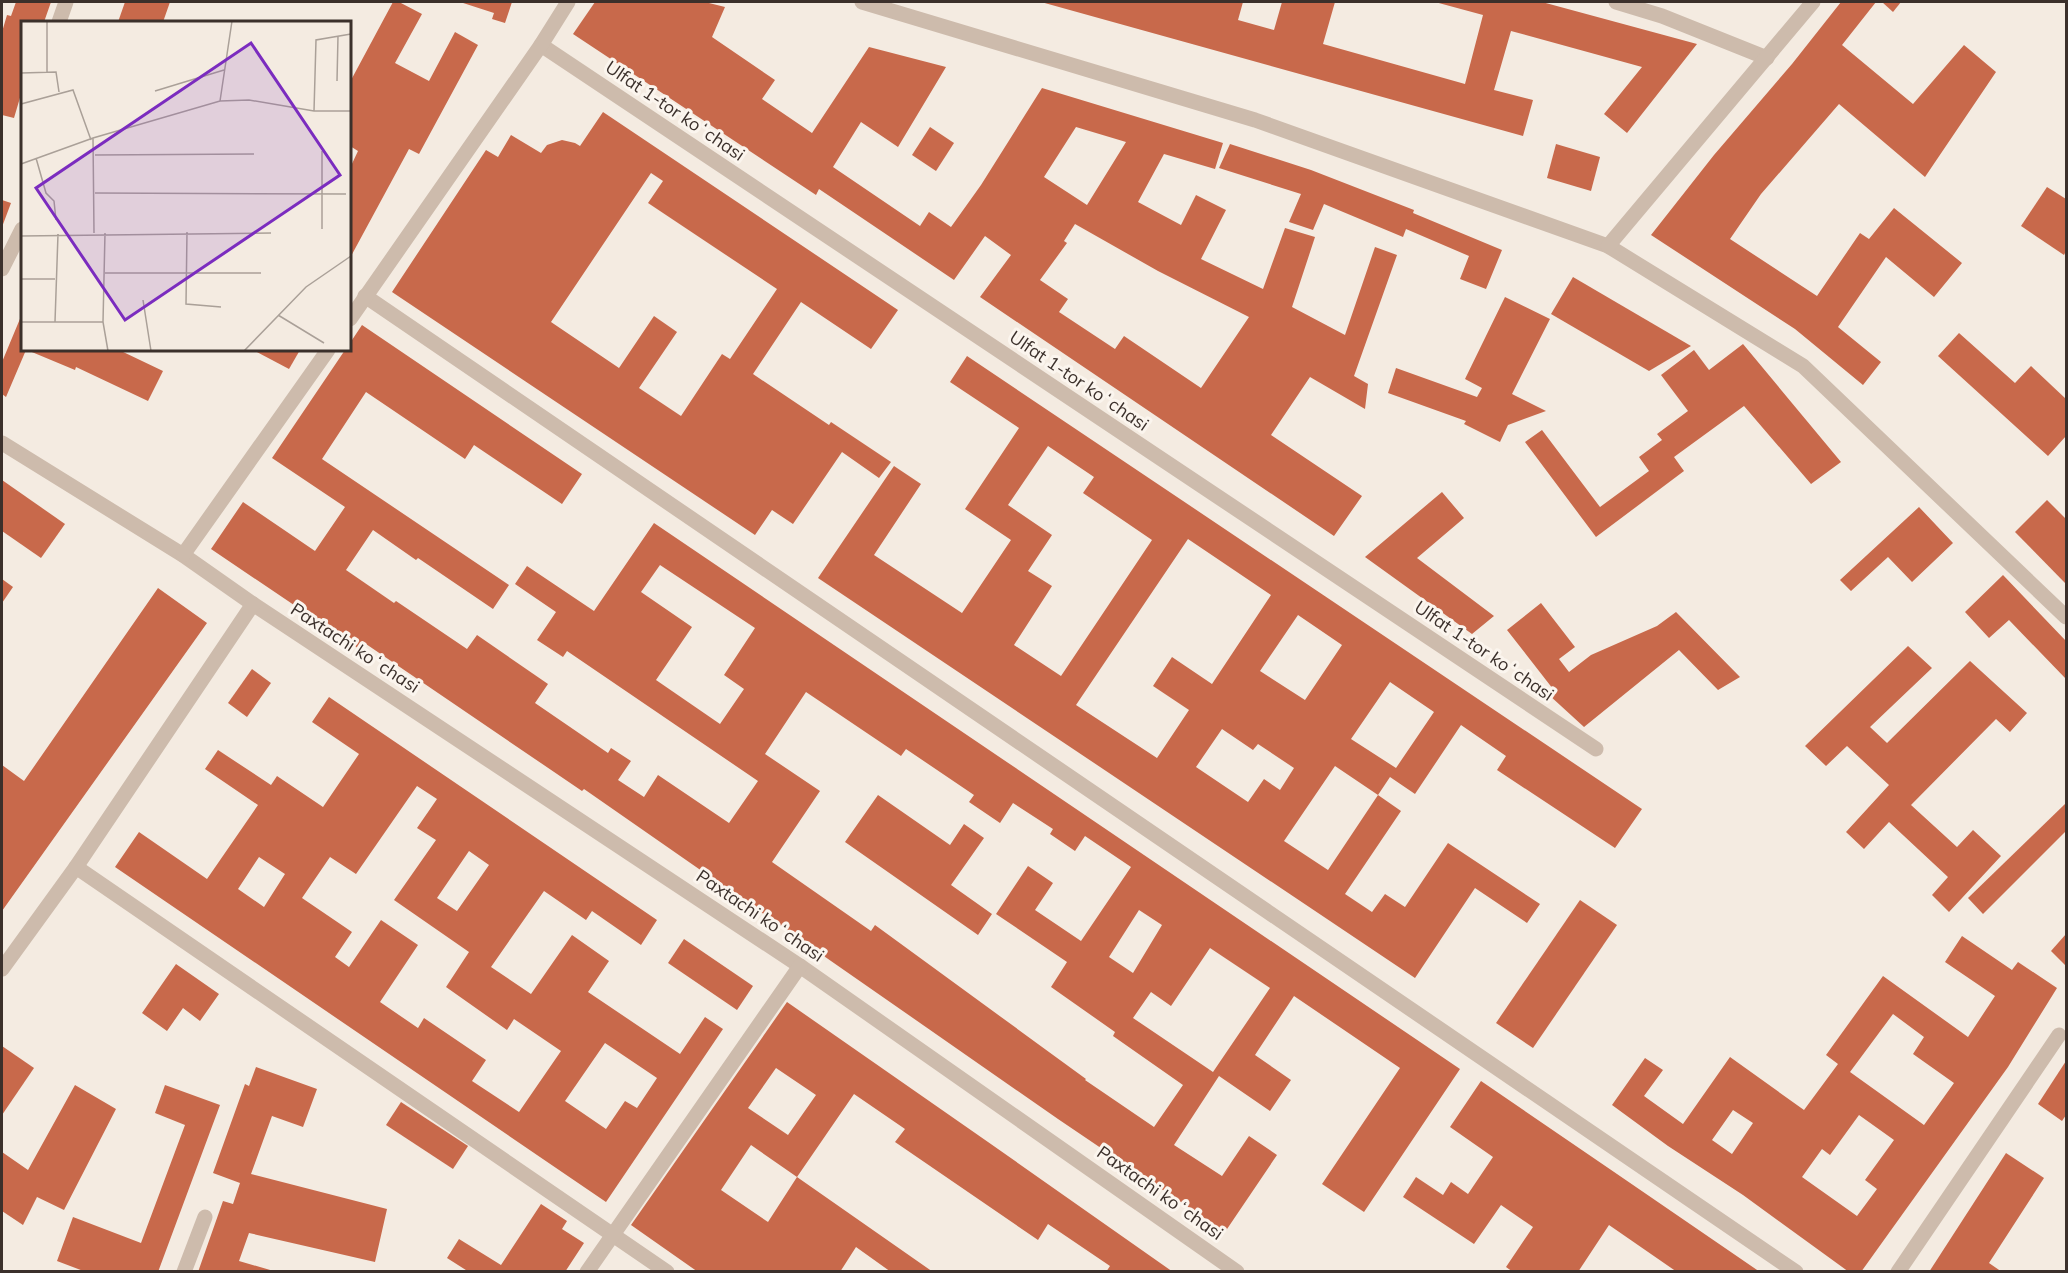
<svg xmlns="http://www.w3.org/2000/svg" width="2068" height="1273" font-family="Mulish,sans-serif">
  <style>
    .building { fill: #c8694b; fill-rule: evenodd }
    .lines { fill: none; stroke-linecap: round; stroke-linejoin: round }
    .minor { stroke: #cdbbac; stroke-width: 15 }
    .labels { text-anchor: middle; stroke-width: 6; stroke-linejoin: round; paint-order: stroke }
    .street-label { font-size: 18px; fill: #3b302b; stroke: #fbf5ee }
    .inset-road { fill: none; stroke: #aaa098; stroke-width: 1.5 }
    .view { fill: #7b2cbf; fill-opacity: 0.15; stroke: #7b2cbf; stroke-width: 3 }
    .inset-edge { fill: none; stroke: #3b302b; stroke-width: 3 }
  </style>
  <rect width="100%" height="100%" fill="#f4ebe1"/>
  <g class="building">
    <polygon points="16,2 51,2 44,22 22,22 22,91 14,118 2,115 2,32 7,15 11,16"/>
    <polygon points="125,2 170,2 163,22 118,22"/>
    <polygon points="393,2 399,2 422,14 395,63 429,81 455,32 478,45 419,154 409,149 350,258 350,168 358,151 350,146 350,82"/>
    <polygon points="460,2 512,2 505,23 492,19 494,13"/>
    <path d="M 595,2 L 705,2 L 725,7 L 712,37 L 775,80 L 762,99 L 812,133 L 869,47 L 946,67 L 898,147 L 861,122 L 833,167 L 920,226 L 929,212 L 951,227 L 981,185 L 1042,88 L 1223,143 L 1215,169 L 1164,154 L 1138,202 L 1181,225 L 1196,195 L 1226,210 L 1201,259 L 1263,289 L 1285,228 L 1315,237 L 1292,307 L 1345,335 L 1375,247 L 1397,255 L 1354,376 L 1368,384 L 1365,409 L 1310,377 L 1271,435 L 1362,496 L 1334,536 L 980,297 L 1011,255 L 985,236 L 954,280 L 819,189 L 816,195 L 573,34 ZM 1076,127 L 1126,142 L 1087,205 L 1044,177 ZM 1075,224 L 1158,271 L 1249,317 L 1201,388 L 1124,336 L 1115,349 L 1059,312 L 1068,299 L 1040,280 L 1067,243 L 1064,241 Z"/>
    <polygon points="1041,2 1243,2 1238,20 1274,30 1282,2 1335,2 1323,44 1465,84 1483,15 1435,2 1542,2 1697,44 1627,133 1604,114 1642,67 1511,31 1494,90 1533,100 1523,136"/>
    <polygon points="1841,2 1876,2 1842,45 1913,104 1964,45 1996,72 1925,177 1839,104 1761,194 1730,239 1817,296 1860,233 1869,239 1894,208 1962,263 1934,297 1886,257 1838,327 1881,362 1863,385 1795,329 1651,235 1714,155 1792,64"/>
    <polygon points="1882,2 1901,2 1893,12"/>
    <path d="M 603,112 L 898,310 L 871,349 L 801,302 L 753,374 L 829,425 L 831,422 L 891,462 L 879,478 L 842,452 L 793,524 L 772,510 L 755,535 L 392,292 L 486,150 L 498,157 L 511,135 L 541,153 L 547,145 L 562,140 L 575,143 L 580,146 ZM 651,173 L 663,181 L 648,203 L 777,289 L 730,359 L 722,354 L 681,416 L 639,388 L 677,332 L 654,316 L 619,368 L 551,322 Z"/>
    <polygon points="930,127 954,143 936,171 912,155"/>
    <polygon points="1230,144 1311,170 1414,210 1413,213 1502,250 1486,289 1460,279 1469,256 1406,229 1403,237 1324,204 1313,230 1289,222 1301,194 1219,168"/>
    <polygon points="1556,144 1600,157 1591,191 1547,178"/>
    <polygon points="2047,187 2066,199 2066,251 2064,255 2021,226"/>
    <polygon points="2,200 11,203 2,227"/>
    <polygon points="1573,277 1691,346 1649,371 1551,314"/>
    <polygon points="1505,297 1550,319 1512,394 1546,411 1508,425 1500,442 1464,424 1466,421 1388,393 1396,368 1477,397 1482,388 1465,379"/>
    <polygon points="22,314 22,350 26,350 6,397 2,394 2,362"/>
    <path d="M 362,325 L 582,474 L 562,504 L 474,445 L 465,459 L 366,392 L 322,459 L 509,585 L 493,609 L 418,558 L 416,560 L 373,530 L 346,570 L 394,603 L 396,601 L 467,649 L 477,635 L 548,684 L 535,703 L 608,753 L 611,748 L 631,761 L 618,780 L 644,797 L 658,775 L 729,823 L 758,781 L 567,651 L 563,657 L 537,640 L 556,612 L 515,584 L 527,566 L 594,611 L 654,523 L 1460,1069 L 1364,1212 L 1322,1184 L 1400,1068 L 1294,996 L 1255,1055 L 1291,1080 L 1270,1111 L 1219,1076 L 1174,1145 L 1222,1176 L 1249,1136 L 1277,1155 L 1225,1232 L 1058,1119 L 584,789 L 582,791 L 366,644 L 362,651 L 211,549 L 243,502 L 315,551 L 345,507 L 272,458 L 345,350 L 350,350 L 350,343 ZM 660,565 L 755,628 L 724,675 L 744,689 L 720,724 L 656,680 L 692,627 L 641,592 ZM 806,692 L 901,756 L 906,749 L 974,795 L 969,802 L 1000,823 L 1013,803 L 1053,829 L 1050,834 L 1075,851 L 1085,836 L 1131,867 L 1081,941 L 1035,910 L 1053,883 L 1028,866 L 996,914 L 1067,962 L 1051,987 L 1115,1032 L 1113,1036 L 1183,1085 L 1154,1127 L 1085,1080 L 1086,1079 L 875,925 L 871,931 L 772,862 L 820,791 L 765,754 ZM 1139,910 L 1162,925 L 1133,973 L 1109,957 ZM 1210,948 L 1270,988 L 1213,1072 L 1133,1018 L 1151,992 L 1171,1006 Z"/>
    <polygon points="1959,333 2015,383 2031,366 2066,399 2066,436 2048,456 1938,356"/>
    <polygon points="1743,344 1841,462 1811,484 1744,406 1674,457 1684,471 1596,537 1525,442 1542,430 1600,507 1649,471 1639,457 1662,440 1657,434 1688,411 1661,375 1694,350 1709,370"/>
    <polygon points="27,350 119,350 163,371 148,401 76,367 75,370"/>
    <polygon points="253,350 300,350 289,369"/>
    <path d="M 967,356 L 1642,809 L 1615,848 L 1497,770 L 1506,756 L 1461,725 L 1415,794 L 1390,777 L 1378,795 L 1335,766 L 1284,841 L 1328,870 L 1378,795 L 1401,811 L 1345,894 L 1372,912 L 1385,894 L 1405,907 L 1448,843 L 1540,904 L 1527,923 L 1475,888 L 1415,978 L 818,578 L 894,466 L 921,484 L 874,555 L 962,613 L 1011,540 L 965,509 L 1019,428 L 950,382 ZM 1048,446 L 1094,477 L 1083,493 L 1152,540 L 1061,676 L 1014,645 L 1052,586 L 1028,571 L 1052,535 L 1008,505 ZM 1188,539 L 1271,595 L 1212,684 L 1172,657 L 1153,686 L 1189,710 L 1157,758 L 1076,705 ZM 1298,615 L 1342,645 L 1305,700 L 1260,671 ZM 1390,682 L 1434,712 L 1396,768 L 1351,739 ZM 1222,729 L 1253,750 L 1258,744 L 1294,768 L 1280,790 L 1264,779 L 1248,802 L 1196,767 Z"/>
    <polygon points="2,480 65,524 41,558 2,531"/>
    <polygon points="1442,492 1464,518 1417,558 1494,616 1472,634 1365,557"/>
    <polygon points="2047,500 2066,519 2066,584 2015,532"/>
    <polygon points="1919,507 1953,543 1912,582 1888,557 1851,591 1840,580"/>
    <polygon points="2003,575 2066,641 2066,679 2009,620 1989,638 1965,612"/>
    <polygon points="2,579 13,587 2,603"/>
    <polygon points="158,588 207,623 2,911 2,765 24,781"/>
    <polygon points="1541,603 1575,647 1559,659 1569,672 1591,655 1657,626 1676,612 1740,677 1718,690 1679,650 1584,727 1549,695 1553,689 1507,630"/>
    <polygon points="1908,646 1932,668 1870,727 1887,743 1970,661 2027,713 2010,732 1996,719 1911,805 1957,847 1973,830 2001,856 1949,912 1932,895 1948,877 1889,822 1864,849 1846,832 1889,785 1847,746 1826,766 1805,746"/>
    <polygon points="252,669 271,683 247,717 228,703"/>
    <path d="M 329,697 L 657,920 L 641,945 L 592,911 L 586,920 L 544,891 L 491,967 L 531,994 L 572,935 L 609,961 L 588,992 L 680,1054 L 705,1017 L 723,1029 L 606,1202 L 115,867 L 139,832 L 207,879 L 258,805 L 205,769 L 218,750 L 271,785 L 277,776 L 323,807 L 359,754 L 312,722 ZM 417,786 L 437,799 L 417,828 L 436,840 L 394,900 L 469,952 L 446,987 L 507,1030 L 514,1019 L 561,1051 L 519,1112 L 472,1081 L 486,1060 L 424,1018 L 418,1028 L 380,1002 L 418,945 L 381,920 L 349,967 L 335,957 L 352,932 L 302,898 L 330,857 L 356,874 ZM 469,851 L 489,865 L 457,911 L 437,898 ZM 259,857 L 285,874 L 264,907 L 238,889 ZM 605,1043 L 657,1078 L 637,1108 L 625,1101 L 606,1129 L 565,1101 Z"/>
    <polygon points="878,795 950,845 964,824 984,838 951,885 992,914 978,935 845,842"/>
    <polygon points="2066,803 2066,831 1983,914 1968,898"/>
    <polygon points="1580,900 1617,925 1533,1048 1496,1023"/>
    <polygon points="2066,934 2066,966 2051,951"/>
    <path d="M 1962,936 L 2012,970 L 2018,962 L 2057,988 L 2008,1067 L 1861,1272 L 1849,1272 L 1743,1195 L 1668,1146 L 1612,1105 L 1645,1058 L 1663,1070 L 1644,1096 L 1683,1124 L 1730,1057 L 1804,1110 L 1838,1064 L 1826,1055 L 1883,976 L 1968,1037 L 1995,996 L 1945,962 ZM 1893,1014 L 1924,1037 L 1913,1054 L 1954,1083 L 1924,1125 L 1850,1072 ZM 1733,1110 L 1753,1123 L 1732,1154 L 1712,1140 ZM 1859,1115 L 1894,1140 L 1865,1180 L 1877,1189 L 1857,1216 L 1802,1177 L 1822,1149 L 1830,1155 Z"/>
    <polygon points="684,939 753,986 737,1010 668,963"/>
    <polygon points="176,964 219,994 200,1021 183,1008 167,1031 142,1013"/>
    <path d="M 787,1002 L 988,1142 L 1173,1272 L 1106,1272 L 1110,1266 L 1048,1224 L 1038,1240 L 895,1142 L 905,1129 L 854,1094 L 797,1177 L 933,1272 L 891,1272 L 856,1247 L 840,1272 L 698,1272 L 631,1225 ZM 776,1068 L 816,1095 L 788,1135 L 748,1108 ZM 751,1145 L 797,1177 L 768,1222 L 721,1190 Z"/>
    <polygon points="2,1046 34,1068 2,1115"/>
    <polygon points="2066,1061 2066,1115 2062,1121 2038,1104"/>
    <polygon points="256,1067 317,1089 303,1127 272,1116 251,1174 387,1209 375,1262 249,1233 239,1261 277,1272 198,1272 223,1201 233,1204 240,1183 213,1173 245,1084 249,1086"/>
    <polygon points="1481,1081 1617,1174 1760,1272 1677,1272 1609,1225 1578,1272 1513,1272 1506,1267 1533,1227 1501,1205 1474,1244 1403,1197 1416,1177 1443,1195 1451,1182 1468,1194 1493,1157 1450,1127"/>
    <polygon points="75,1085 116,1109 64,1210 37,1197 23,1225 2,1211 2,1152 28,1170"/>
    <polygon points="165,1085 220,1105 158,1272 86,1272 57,1261 73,1217 141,1243 185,1125 155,1113"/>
    <polygon points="401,1102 468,1146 453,1169 386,1125"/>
    <polygon points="2006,1153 2044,1178 1989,1263 2002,1272 1929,1272"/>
    <polygon points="541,1204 567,1221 562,1229 584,1243 565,1272 469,1272 447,1258 459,1239 501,1265"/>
  </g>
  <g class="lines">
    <g class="minor">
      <polyline points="862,2 1255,120 1608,246 1803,366 2066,617"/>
      <polyline points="1616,2 1662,16 1767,58"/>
      <polyline points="59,22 66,2"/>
      <polyline points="541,45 1596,749"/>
      <polyline points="1608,246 1813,2"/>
      <polyline points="2,269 22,229"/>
      <polyline points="365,296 1796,1272"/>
      <polyline points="350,319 541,45 568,2"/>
      <polyline points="2,443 183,555 253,604 800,966 1237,1272"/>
      <polyline points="183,555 328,350"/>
      <polyline points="76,867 667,1272"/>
      <polyline points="2,969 76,867 253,604"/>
      <polyline points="184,1272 205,1217"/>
      <polyline points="587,1272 800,966"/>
      <polyline points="1898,1272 2059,1035"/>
    </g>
  </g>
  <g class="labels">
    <g class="street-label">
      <text transform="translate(675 111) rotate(34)" y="6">Ulfat 1-tor koʻchasi</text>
      <text transform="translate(1079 381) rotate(34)" y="6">Ulfat 1-tor koʻchasi</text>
      <text transform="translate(355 648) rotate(33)" y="6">Paxtachi koʻchasi</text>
      <text transform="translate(1484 651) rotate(34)" y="6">Ulfat 1-tor koʻchasi</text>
      <text transform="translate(760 916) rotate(34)" y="6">Paxtachi koʻchasi</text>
      <text transform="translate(1160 1193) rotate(35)" y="6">Paxtachi koʻchasi</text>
    </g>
  </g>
  <g transform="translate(21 21)">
    <rect width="330" height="330" fill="#f4ebe1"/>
    <path class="inset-road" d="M 26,0 L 26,51M 0,52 L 35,51 L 38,71M 316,60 L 317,15M 134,70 L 203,49M 199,80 L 211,0M 0,83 L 52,69 L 70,119M 293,90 L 295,19 L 330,13M 72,117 L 73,212M 74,134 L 233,133M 15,137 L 25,172 L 33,180 L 35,199M 0,143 L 72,117 L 199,80 L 228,79 L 293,90 L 330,90M 74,172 L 325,173M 301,208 L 301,130M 166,211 L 165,283 L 200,286M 84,212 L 82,301 L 87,330M 0,215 L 250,212M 84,252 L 240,252M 0,258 L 34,258M 122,279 L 130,330M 257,294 L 303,322M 0,301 L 82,301M 34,301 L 37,213M 223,330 L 285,266 L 330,235"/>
    <path class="view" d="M 230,22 L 319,154 L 104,299 L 15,167 Z"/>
    <rect width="330" height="330" class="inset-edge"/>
  </g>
  <rect width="2068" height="1273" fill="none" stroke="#3b302b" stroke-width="6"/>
</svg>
